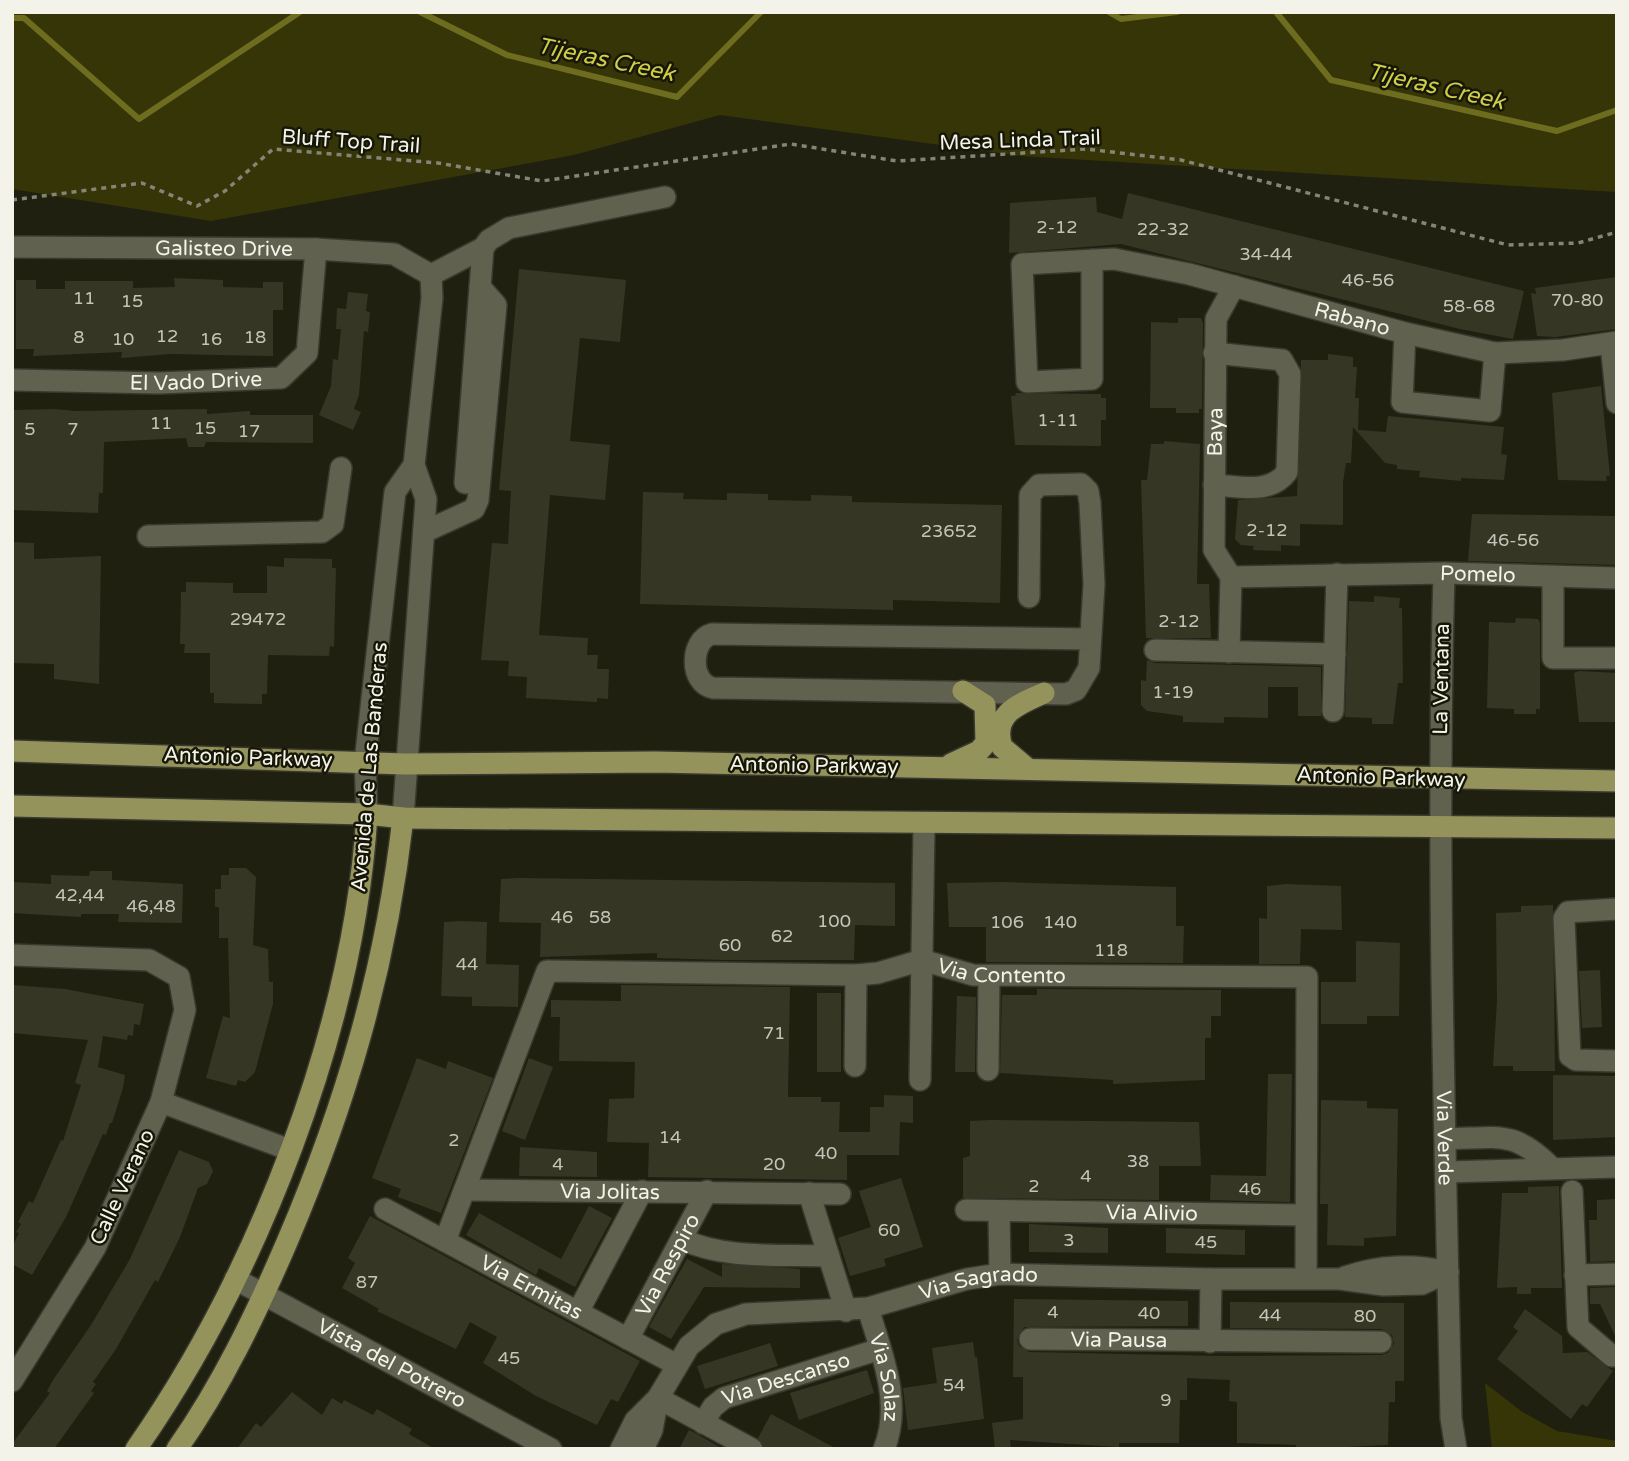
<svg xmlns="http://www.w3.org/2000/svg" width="1629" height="1461" font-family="'Varela Round',sans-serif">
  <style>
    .green { fill: #363507 }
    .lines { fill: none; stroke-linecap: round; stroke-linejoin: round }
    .stream { stroke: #6e6d1f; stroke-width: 6 }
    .building { fill: #363625 }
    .minor-casing { stroke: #39392f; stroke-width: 24 }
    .major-casing { stroke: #39392f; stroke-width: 24 }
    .path { stroke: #848477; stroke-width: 3.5; stroke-dasharray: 5 5; stroke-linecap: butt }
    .minor { stroke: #61614f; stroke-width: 21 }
    .major { stroke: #94935b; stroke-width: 21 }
    .labels { text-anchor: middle; stroke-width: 5; stroke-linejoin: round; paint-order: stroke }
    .number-label { font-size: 18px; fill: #c4c4b8 }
    .street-label { font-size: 21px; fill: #f3f3e9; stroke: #171708 }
    .water-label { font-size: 23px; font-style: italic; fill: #d0ce48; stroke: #171708 }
  </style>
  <rect width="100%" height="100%" fill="#202010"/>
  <g class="green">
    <polygon points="12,12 1617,12 1617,192 1021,156 720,115 574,155 211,221 12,189"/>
    <polygon points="1485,1383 1521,1411 1557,1431 1617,1441 1617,1449 1492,1449"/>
  </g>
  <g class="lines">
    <g class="stream">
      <polyline points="420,12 507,55 677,97 761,12"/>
      <polyline points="1109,12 1121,19 1177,12"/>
      <polyline points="1276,12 1331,80 1557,131 1617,110"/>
      <polyline points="12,18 24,18 139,119 300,12"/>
    </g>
  </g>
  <g class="building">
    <polygon points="1128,193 1524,291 1513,339 1460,329 1121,244 1009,253 1010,203 1096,197 1097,212 1122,219"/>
    <polygon points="519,269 626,280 620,342 580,338 570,441 610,445 605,500 550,495 539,635 588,638 587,655 598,655 597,669 609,669 608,699 597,698 597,702 526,698 527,677 508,676 509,661 481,660 492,543 508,544 511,491 499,490"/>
    <polygon points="1617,277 1617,329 1555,337 1537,336 1531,293 1536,294 1535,288"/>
    <polygon points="174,278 223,280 223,287 263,288 263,282 283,282 283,310 273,310 273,356 171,354 121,358 122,352 33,356 34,349 16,349 16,280 36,280 36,289 65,289 65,281 133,281 133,288 175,287"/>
    <polygon points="348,292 368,294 366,311 370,312 368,332 364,331 359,395 354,409 361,412 353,430 319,415 331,386 333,359 338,360 341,329 336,329 337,308 346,309"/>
    <polygon points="1178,318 1201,318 1203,323 1202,409 1199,409 1199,413 1176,413 1176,408 1150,408 1151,322 1178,323"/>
    <polygon points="1328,354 1353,357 1353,367 1357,367 1355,398 1359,398 1358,430 1386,432 1388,416 1504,427 1501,454 1507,455 1504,480 1461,478 1461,481 1419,477 1420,471 1397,469 1397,465 1385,463 1353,427 1351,463 1346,463 1343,482 1343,525 1300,524 1300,546 1281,545 1281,551 1253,550 1254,546 1241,545 1235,539 1238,500 1297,496 1301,360 1328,360"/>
    <polygon points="1601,386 1610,476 1606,476 1607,481 1558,480 1552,393"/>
    <polygon points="1016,393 1101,394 1101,398 1106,398 1106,420 1101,420 1101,446 1015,445 1011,396 1015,396"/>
    <polygon points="55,409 75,411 207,409 207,414 250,411 250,415 313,415 313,443 206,442 204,447 188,447 186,438 104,442 103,493 99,493 98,513 12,510 12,410"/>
    <polygon points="1164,441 1200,444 1197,584 1209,584 1211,638 1146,638 1141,480 1147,480 1151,444 1164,444"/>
    <polygon points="643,492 684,493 683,499 727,500 727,493 768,494 768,500 811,501 811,495 852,496 852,502 1002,505 1000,603 893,600 893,610 640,604"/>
    <polygon points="1472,514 1617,516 1617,565 1468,561"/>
    <polygon points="12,542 34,543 34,559 101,556 99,684 54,679 54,664 12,663"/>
    <polygon points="284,558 332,559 332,568 336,568 334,647 330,646 329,656 268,655 267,694 262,694 262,704 214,703 214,693 210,693 210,653 184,653 185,644 180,644 181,592 186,592 186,582 233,583 233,593 267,593 267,566 284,567"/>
    <polygon points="1374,596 1400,598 1399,608 1402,608 1403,683 1398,683 1393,724 1372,724 1372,718 1345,717 1349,601 1374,602"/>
    <polygon points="1516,618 1538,619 1540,623 1540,709 1536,709 1536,714 1514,714 1514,709 1487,708 1489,622 1515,623"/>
    <polygon points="1147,660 1155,663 1321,667 1321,716 1298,716 1298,687 1268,687 1268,718 1224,717 1224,723 1183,722 1183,716 1147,711 1141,705 1141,680 1146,681"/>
    <polygon points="1579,671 1617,673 1617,722 1579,722 1574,673"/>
    <polygon points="229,868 246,868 256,877 253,945 268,949 269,982 273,982 273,1004 255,1072 245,1082 238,1080 236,1086 206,1078 223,1016 230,1018 228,938 219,938 219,907 215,907 215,889 221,889 221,875 229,875"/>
    <polygon points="90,871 112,871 112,880 183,884 182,923 118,922 119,914 81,914 81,917 12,913 12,882 51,884 51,875 89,876"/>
    <polygon points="519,878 895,883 895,926 855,925 854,960 725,960 657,958 657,953 540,957 541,923 499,922 501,879"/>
    <polygon points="1002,882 1176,887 1176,926 1184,926 1183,963 986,962 986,927 949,927 947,883"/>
    <polygon points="1286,884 1341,886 1342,930 1301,929 1300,964 1259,964 1259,918 1267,919 1267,886"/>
    <polygon points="1553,905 1555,1071 1513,1071 1513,1066 1493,1066 1497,1001 1496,913 1521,912 1521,906"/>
    <polygon points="461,921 487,922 486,964 519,965 518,1007 472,1006 472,997 441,996 444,922"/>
    <polygon points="1356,941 1400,943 1399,1016 1367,1016 1367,1024 1321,1024 1321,982 1356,982"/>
    <polygon points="1600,970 1602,1027 1582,1028 1579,971"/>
    <polygon points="12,985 65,989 144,1004 140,1025 134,1024 133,1036 128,1035 127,1040 103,1036 98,1067 125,1075 123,1088 112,1123 110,1123 106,1135 103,1134 66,1217 32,1275 12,1264 12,1247 19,1233 16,1232 21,1224 18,1222 29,1201 33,1203 61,1140 63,1141 81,1085 75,1083 88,1040 12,1033"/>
    <polygon points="621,985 790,987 788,1097 821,1097 821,1102 840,1102 839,1132 870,1132 870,1107 884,1107 884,1095 913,1096 913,1123 900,1122 899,1155 847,1155 847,1180 648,1177 649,1143 607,1142 609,1099 634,1098 635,1062 559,1061 560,1017 551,1017 551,1000 621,1001"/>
    <polygon points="1037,989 1221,990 1221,1016 1211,1016 1211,1038 1205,1038 1205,1080 1113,1084 1113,1080 1000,1073 1002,995 1037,995"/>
    <rect x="817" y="993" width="24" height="79"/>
    <polygon points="957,996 976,997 975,1072 955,1072"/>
    <polygon points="417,1058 446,1069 448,1061 493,1078 441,1213 398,1197 401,1189 372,1178"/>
    <polygon points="529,1058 553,1067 525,1140 502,1131"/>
    <polygon points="1268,1074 1292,1074 1290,1202 1210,1200 1211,1175 1266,1176"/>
    <polygon points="1553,1075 1617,1076 1617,1137 1553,1140"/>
    <polygon points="1321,1100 1367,1101 1367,1108 1398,1109 1396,1236 1364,1238 1364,1246 1327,1245 1328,1204 1320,1204"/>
    <polygon points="990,1120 1199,1122 1201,1166 1159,1166 1159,1200 963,1198 963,1158 970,1156 970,1121"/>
    <polygon points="520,1147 597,1152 597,1177 519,1176"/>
    <polygon points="179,1150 209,1162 213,1171 207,1184 198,1188 180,1237 158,1282 155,1280 116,1349 93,1382 96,1384 91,1391 94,1393 54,1449 12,1449 12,1444 50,1393 47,1391 53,1380 91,1325 130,1259"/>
    <polygon points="901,1178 923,1247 884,1259 886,1266 850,1276 838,1238 871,1227 859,1191"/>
    <polygon points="1559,1186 1562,1288 1531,1288 1531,1294 1517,1294 1517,1287 1497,1288 1502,1193 1528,1193 1528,1187"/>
    <polygon points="1617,1199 1617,1261 1590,1262 1589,1220 1597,1220 1597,1200"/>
    <polygon points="589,1206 612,1218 575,1287 539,1268 536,1275 466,1235 479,1213 561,1259"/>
    <polygon points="370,1216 640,1361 618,1402 611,1399 597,1425 536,1396 483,1363 497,1337 470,1322 456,1349 377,1311 379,1309 342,1288 355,1263 348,1258"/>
    <polygon points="1029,1224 1108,1228 1108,1253 1029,1252"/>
    <polygon points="1166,1228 1245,1230 1245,1255 1166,1253"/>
    <polygon points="687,1259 722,1277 722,1264 800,1269 800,1288 704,1287 671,1339 649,1327"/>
    <polygon points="1617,1287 1617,1340 1600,1304 1590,1304 1590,1288"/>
    <polygon points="1014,1299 1188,1301 1188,1326 1024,1327 1017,1340 1019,1346 1029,1352 1220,1356 1381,1355 1388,1353 1394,1343 1392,1335 1381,1329 1230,1328 1230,1302 1404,1303 1404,1381 1395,1381 1395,1402 1389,1402 1388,1445 1303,1449 1296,1449 1296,1445 1237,1443 1237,1402 1229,1401 1230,1380 1187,1378 1187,1400 1180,1400 1179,1443 1119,1443 1119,1447 1010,1440 1011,1449 995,1449 992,1423 1023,1419 1023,1377 1013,1377"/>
    <polygon points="1525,1309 1562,1336 1563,1353 1587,1352 1613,1371 1587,1407 1582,1404 1571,1419 1497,1359 1518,1331 1513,1327"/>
    <polygon points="973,1342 975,1357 977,1357 984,1419 908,1430 903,1388 937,1383 932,1348"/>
    <polygon points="770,1343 778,1366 705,1389 697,1366"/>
    <polygon points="867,1370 874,1393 799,1420 790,1393"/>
    <polygon points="292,1392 322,1415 332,1398 342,1404 344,1400 373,1415 377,1409 412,1429 409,1434 435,1449 237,1449 256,1423 261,1427"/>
    <polygon points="771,1414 837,1449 765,1449 758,1438"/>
    <polygon points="689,1430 697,1434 723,1449 679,1449"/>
  </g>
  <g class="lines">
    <defs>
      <g id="minor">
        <path id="s1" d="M 12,247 L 316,249 L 394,254 L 431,275"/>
        <path id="s2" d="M 1092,260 L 1092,379 L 1027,382 L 1022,264 L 1114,259 L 1189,274 L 1405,333 L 1495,353 L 1563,350 L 1617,342"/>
        <polyline points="431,275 483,248 489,240 509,228 665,197"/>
        <polyline points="1405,333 1402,402 1490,411 1495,353"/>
        <polyline points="1611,344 1617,403"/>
        <path id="s3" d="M 12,380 L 159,383 L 281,378 L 307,353 L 316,249"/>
        <polyline points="465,483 483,248"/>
        <path d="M 1214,485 C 1239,486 1270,495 1287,472 L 1290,374 L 1282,360 L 1214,353"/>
        <polyline points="424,532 474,509 478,500 496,305 480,287"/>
        <polyline points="148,536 322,532 333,524 341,468"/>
        <path id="s4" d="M 1444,573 C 1436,855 1445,1136 1451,1418 L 1456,1449"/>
        <path id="s5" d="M 1231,577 L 1444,573 L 1617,578"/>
        <path id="s6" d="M 1231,577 L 1214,550 L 1216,319 L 1234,286"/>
        <polyline points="1553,577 1553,658 1617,658"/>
        <path d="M 1029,597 L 1030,495 L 1039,485 L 1081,484 L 1088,491 L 1090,503 L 1094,584 L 1089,668 L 1076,690 L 1066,694 L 713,688 C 689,683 690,640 712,634 L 1090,639"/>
        <polyline points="1155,650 1335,654"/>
        <polyline points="1229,652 1231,577"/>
        <polyline points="1333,711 1337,574"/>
        <polyline points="367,814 365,762 395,492 414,465"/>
        <polyline points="403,818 426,499 414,465 432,298 431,275"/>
        <polyline points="1617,909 1568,912 1564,918 1570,1056 1576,1060 1617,1061"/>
        <polyline points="12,955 149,960 179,977 185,1010 161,1102 95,1248 12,1381"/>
        <polyline points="855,1066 856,975"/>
        <polyline points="988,1070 989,976"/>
        <polyline points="920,1080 924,825"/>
        <polyline points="161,1102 290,1150"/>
        <path d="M 1446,1139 C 1498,1138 1514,1129 1552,1168"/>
        <polyline points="1447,1172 1617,1167"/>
        <path id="s7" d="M 466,1190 L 840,1194"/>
        <polyline points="1572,1191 1578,1327 1612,1356 1617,1355"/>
        <polyline points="809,1193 846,1311"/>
        <path id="s8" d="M 385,1209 L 677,1365"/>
        <path id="s9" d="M 966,1210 L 1305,1215"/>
        <polyline points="999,1211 1000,1274"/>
        <path d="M 682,1239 C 724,1260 783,1254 829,1256"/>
        <path id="s10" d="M 445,1241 L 547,971 L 856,975 L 878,973 L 922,960 L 973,975 L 1307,977 L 1306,1278"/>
        <polyline points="1575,1275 1617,1274"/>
        <path d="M 1345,1277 C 1381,1265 1411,1264 1448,1272"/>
        <path id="s11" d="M 235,1279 L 551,1449"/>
        <path id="s12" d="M 868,1308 C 881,1352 903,1403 884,1449"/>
        <polyline points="578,1312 642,1191"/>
        <path id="s13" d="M 628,1339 L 707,1191"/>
        <path id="s14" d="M 1030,1339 L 1381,1342"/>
        <polyline points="1210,1342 1211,1279"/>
        <polyline points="658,1398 752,1449"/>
        <path id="s15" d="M 703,1423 L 713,1407 L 724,1398 L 880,1349"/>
        <path id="s16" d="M 621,1449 L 635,1421 L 658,1398 L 689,1346 L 716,1324 L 746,1314 L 868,1308 L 967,1279 L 1000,1274 L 1211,1279 L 1340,1279 L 1383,1285 L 1422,1284 L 1448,1272"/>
        <polyline points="643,1449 652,1430 658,1398"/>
      </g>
      <g id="major">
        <polyline points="12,751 405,764 655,762 1617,781"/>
        <polyline points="951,764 979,751 986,743 985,705 963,691"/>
        <path d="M 1028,769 L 1002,747 C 991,714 1019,704 1044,693"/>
        <polyline points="12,806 367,814 403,818 1617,828"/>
        <path d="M 136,1449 C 258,1274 354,1028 367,814"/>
        <path d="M 177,1449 C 222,1385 256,1314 287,1242 C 346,1104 386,968 403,818"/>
      </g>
    </defs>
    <use href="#minor" class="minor-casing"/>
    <use href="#major" class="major-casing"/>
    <polyline class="path" points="12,200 142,183 197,206 225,191 273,149 438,163 542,181 791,144 897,161 1086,149 1181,160 1508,245 1578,243 1617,232"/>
    <use href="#minor" class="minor"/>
    <use href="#major" class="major"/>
  </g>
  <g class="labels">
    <g class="number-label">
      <text x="1057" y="233">2-12</text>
      <text x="1163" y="235">22-32</text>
      <text x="1266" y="260">34-44</text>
      <text x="1368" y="286">46-56</text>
      <text x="84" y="304">11</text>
      <text x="1577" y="306">70-80</text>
      <text x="132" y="307">15</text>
      <text x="1469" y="312">58-68</text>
      <text x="167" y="342">12</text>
      <text x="79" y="343">8</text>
      <text x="255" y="343">18</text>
      <text x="123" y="345">10</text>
      <text x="211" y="345">16</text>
      <text x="1058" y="426">1-11</text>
      <text x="161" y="429">11</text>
      <text x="205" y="434">15</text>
      <text x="30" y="435">5</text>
      <text x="73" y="435">7</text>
      <text x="249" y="437">17</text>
      <text x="1267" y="536">2-12</text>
      <text x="949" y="537">23652</text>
      <text x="1513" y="546">46-56</text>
      <text x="258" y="625">29472</text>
      <text x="1179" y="627">2-12</text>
      <text x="1173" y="698">1-19</text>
      <text x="80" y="901">42,44</text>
      <text x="151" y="912">46,48</text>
      <text x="562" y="923">46</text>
      <text x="600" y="923">58</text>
      <text x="834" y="927">100</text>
      <text x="1007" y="928">106</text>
      <text x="1060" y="928">140</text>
      <text x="782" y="942">62</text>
      <text x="730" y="951">60</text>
      <text x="1111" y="956">118</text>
      <text x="467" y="970">44</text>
      <text x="774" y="1039">71</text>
      <text x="670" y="1143">14</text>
      <text x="454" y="1146">2</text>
      <text x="826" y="1159">40</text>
      <text x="1138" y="1167">38</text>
      <text x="558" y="1170">4</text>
      <text x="774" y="1170">20</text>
      <text x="1086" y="1182">4</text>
      <text x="1034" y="1192">2</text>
      <text x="1250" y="1195">46</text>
      <text x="889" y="1236">60</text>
      <text x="1069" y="1246">3</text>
      <text x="1206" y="1248">45</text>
      <text x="367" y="1288">87</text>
      <text x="1053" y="1318">4</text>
      <text x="1149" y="1319">40</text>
      <text x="1270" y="1321">44</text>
      <text x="1365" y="1322">80</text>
      <text x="509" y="1364">45</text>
      <text x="954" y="1391">54</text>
      <text x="1166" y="1406">9</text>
    </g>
    <g class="street-label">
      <text transform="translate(1020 140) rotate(-2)" y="7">Mesa Linda Trail</text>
      <text transform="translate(351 141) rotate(4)" y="7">Bluff Top Trail</text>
      <text dy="7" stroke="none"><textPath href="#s1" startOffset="212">Galisteo Drive</textPath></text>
      <text dy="7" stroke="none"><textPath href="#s2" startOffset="640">Rabano</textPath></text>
      <text dy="7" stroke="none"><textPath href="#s3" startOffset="184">El Vado Drive</textPath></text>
      <text dy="7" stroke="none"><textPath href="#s6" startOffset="150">Baya</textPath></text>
      <text dy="7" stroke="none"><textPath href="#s5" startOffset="247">Pomelo</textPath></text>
      <text transform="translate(1441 679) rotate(-89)" y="7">La Ventana</text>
      <text transform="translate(248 757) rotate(2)" y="7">Antonio Parkway</text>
      <text transform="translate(814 765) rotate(1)" y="7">Antonio Parkway</text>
      <text transform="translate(369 767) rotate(-85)" y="7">Avenida de Las Banderas</text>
      <text transform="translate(1381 777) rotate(2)" y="7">Antonio Parkway</text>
      <text dy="7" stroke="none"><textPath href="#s10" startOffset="747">Via Contento</textPath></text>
      <text dy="7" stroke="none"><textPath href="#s4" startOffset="565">Via Verde</textPath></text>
      <text transform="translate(122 1187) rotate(-65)" y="7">Calle Verano</text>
      <text dy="7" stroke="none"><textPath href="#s7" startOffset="144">Via Jolitas</textPath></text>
      <text dy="7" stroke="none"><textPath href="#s9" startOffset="186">Via Alivio</textPath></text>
      <text dy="7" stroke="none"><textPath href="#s13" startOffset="84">Via Respiro</textPath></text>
      <text dy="7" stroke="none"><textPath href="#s16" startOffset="427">Via Sagrado</textPath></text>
      <text dy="7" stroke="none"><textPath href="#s8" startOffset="166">Via Ermitas</textPath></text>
      <text dy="7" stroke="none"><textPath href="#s14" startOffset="89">Via Pausa</textPath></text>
      <text dy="7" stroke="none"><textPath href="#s11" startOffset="178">Vista del Potrero</textPath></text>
      <text dy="7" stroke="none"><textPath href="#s12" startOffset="72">Via Solaz</textPath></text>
      <text dy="7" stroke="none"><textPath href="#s15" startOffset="98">Via Descanso</textPath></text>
    </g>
    <g class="water-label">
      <text transform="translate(606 59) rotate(12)" y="8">Tijeras Creek</text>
      <text transform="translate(1436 86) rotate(13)" y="8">Tijeras Creek</text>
    </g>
  </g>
  <rect width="1629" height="1461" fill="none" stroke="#f3f3e9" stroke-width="28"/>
</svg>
